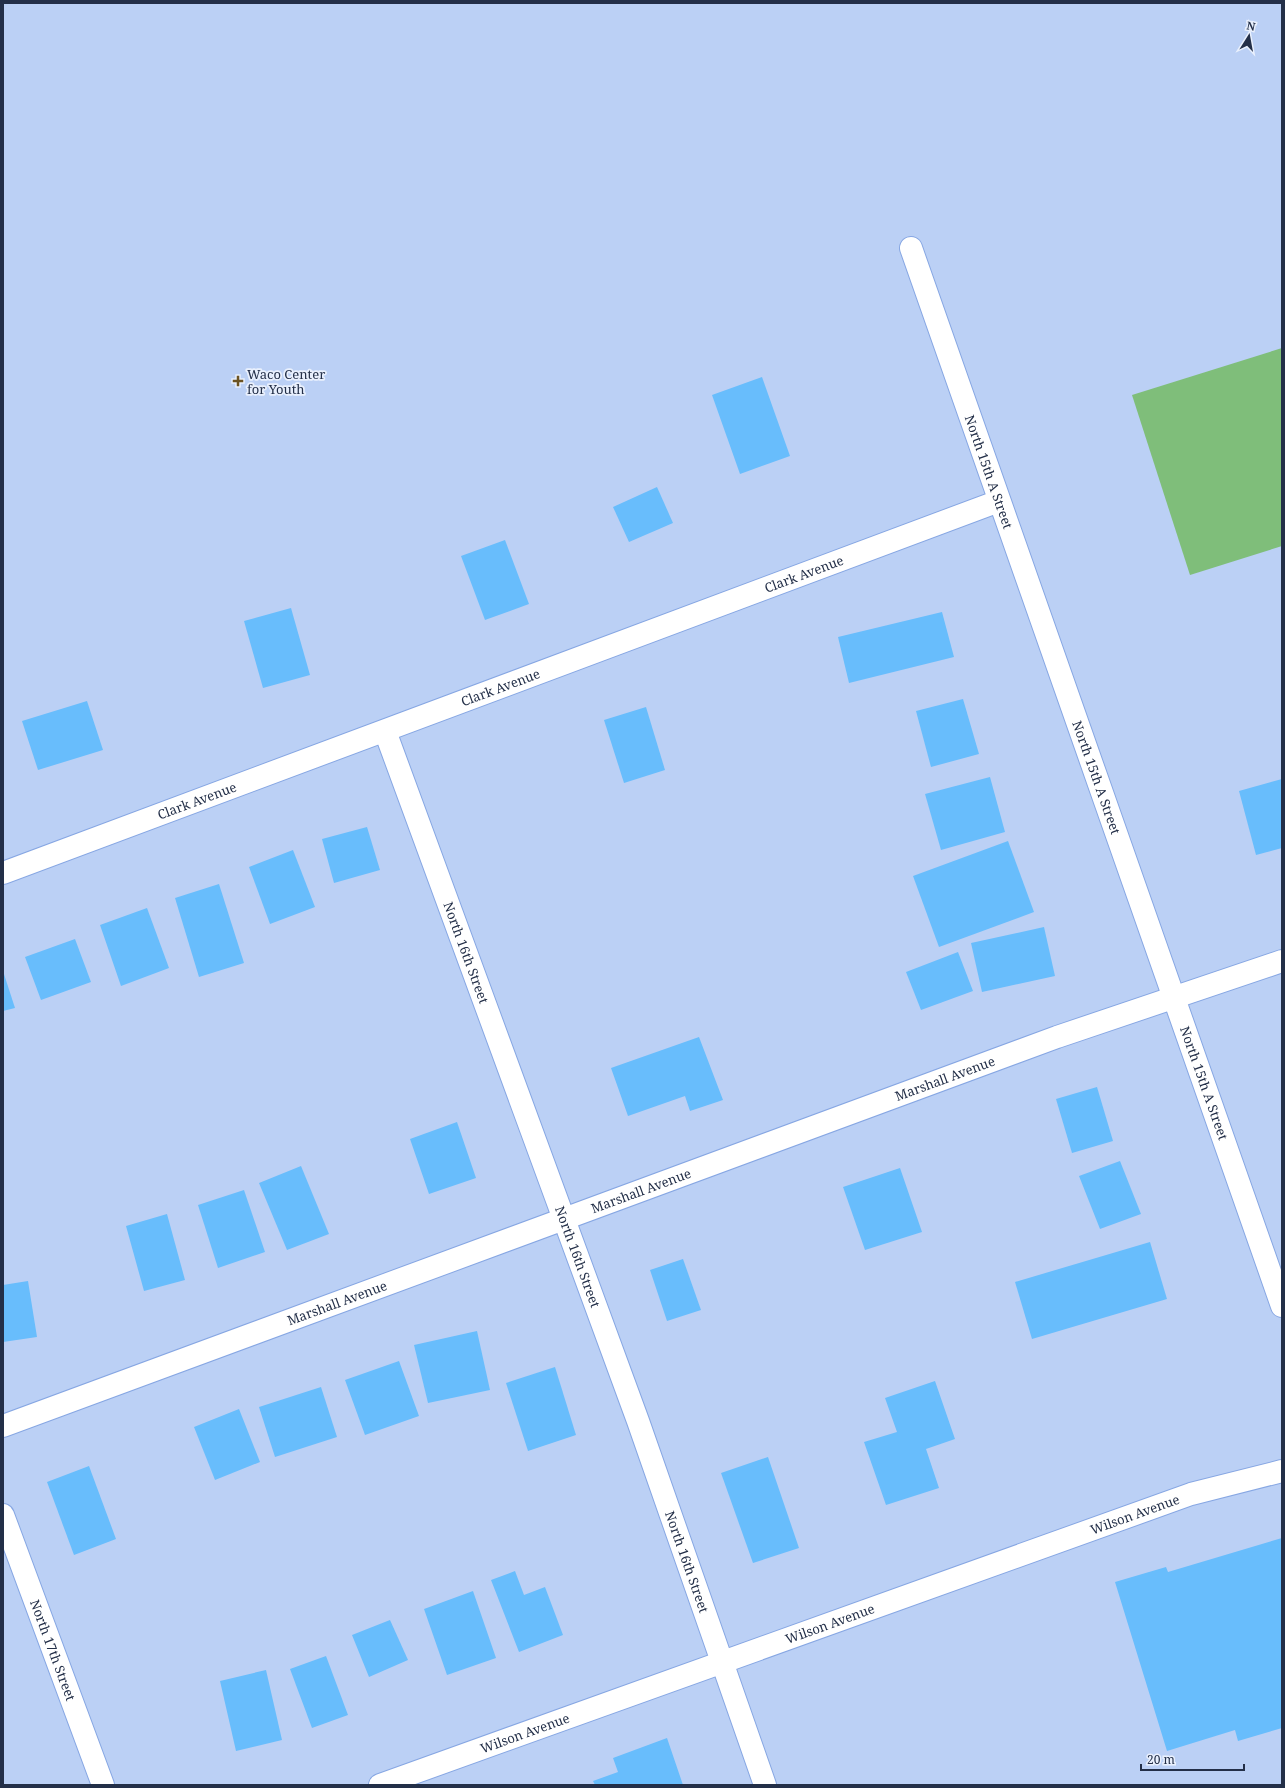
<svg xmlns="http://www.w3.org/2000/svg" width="1285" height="1788" font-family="'Noto Serif',serif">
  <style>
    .green { fill: #7fbe7a }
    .building { fill: #68bdfc }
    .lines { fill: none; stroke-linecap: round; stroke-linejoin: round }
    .minor-casing { stroke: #87a7e3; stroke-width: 24 }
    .minor { stroke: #fff; stroke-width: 22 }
    .poi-dot { fill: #6b5323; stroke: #e9f0fd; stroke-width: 1.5 }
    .labels { text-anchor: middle; stroke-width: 3.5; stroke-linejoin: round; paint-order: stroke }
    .poi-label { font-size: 13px; fill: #232f48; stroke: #e9f0fd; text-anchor: start }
    .street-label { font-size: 13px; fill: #232f48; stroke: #e9f0fd }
  </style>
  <rect width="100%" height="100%" fill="#bbd0f5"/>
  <polygon class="green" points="1282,348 1282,546 1190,575 1132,395"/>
  <g class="building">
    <polygon points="762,377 790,456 740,474 712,395"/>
    <polygon points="657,487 673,523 629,542 613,507"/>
    <polygon points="505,540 529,604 485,620 461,556"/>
    <polygon points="291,608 310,675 263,688 244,621"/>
    <polygon points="942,612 954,657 849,683 838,637"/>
    <polygon points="963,699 979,754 931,767 916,711"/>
    <polygon points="87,701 103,750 38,770 22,721"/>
    <polygon points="646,707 665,770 624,783 604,720"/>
    <polygon points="990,777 1005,832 941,850 925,794"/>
    <polygon points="1282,779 1282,848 1256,855 1239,791"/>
    <polygon points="367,827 380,870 334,883 322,839"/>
    <polygon points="1008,841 1034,912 939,947 913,876"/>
    <polygon points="293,850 315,907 270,924 249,867"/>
    <polygon points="219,884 244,963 199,977 175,898"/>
    <polygon points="147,908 169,968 121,986 100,925"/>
    <polygon points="1044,927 1055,976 982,992 971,943"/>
    <polygon points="75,939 91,982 41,1000 25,957"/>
    <polygon points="958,952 973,991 921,1010 906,972"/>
    <polygon points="3,971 15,1008 3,1011"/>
    <polygon points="699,1037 723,1100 690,1111 685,1096 628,1116 611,1068"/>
    <polygon points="1097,1087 1113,1141 1072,1153 1056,1099"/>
    <polygon points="457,1122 476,1178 429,1194 410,1139"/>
    <polygon points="1120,1161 1141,1214 1100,1229 1079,1176"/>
    <polygon points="301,1166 329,1234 287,1250 259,1183"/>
    <polygon points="900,1168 922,1232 865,1250 843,1187"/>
    <polygon points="244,1190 265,1252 218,1268 198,1205"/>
    <polygon points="167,1214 185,1280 144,1291 126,1226"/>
    <polygon points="1150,1242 1167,1299 1032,1339 1015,1282"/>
    <polygon points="683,1259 701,1310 667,1321 650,1270"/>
    <polygon points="28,1281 37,1337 3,1342 3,1285"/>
    <polygon points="477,1331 490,1390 428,1403 414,1345"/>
    <polygon points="399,1361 419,1416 365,1435 345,1380"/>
    <polygon points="555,1367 576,1435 528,1451 506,1383"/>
    <polygon points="935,1381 955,1439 926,1449 939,1488 886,1505 864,1442 897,1432 885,1398"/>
    <polygon points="321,1387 337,1437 275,1457 259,1407"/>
    <polygon points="239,1409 260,1462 215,1480 194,1427"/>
    <polygon points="768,1457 799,1548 753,1563 721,1473"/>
    <polygon points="89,1466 116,1539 74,1555 47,1482"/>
    <polygon points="1282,1538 1282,1728 1238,1741 1235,1730 1167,1751 1115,1582 1166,1567 1168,1572"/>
    <polygon points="515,1571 524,1595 545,1587 563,1635 519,1652 491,1580"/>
    <polygon points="473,1591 496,1658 447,1675 424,1609"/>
    <polygon points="390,1620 408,1660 369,1677 352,1635"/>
    <polygon points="326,1656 348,1715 312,1728 290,1669"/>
    <polygon points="266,1670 282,1740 236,1751 220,1681"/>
    <polygon points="667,1738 683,1785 595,1785 593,1781 618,1772 613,1758"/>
  </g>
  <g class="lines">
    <defs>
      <g id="minor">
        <path id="s1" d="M 911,248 C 1033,601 1160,953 1282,1306"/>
        <path id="s2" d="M 385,731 L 638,1421 L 765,1785"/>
        <path id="s3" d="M 3,873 L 999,501"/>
        <path id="s4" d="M 3,1426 L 1057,1037 L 1282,961"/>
        <path id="s5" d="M 3,1515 L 103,1785"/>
        <path id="s6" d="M 380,1785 L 1191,1494 L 1282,1471"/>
      </g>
    </defs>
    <use href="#minor" class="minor-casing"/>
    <use href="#minor" class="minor"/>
  </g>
  <path class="poi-dot" d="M236 375h4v4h4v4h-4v4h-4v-4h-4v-4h4z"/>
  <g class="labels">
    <g class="poi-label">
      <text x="247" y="379">Waco Center<tspan x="247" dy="15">for Youth</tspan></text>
    </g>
    <g class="street-label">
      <text dy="5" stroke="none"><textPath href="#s1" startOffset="237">North 15th A Street</textPath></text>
      <text dy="5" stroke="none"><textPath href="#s3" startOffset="855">Clark Avenue</textPath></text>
      <text dy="5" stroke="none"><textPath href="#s3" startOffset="531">Clark Avenue</textPath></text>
      <text dy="5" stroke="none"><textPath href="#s1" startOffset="561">North 15th A Street</textPath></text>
      <text dy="5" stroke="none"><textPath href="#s3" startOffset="207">Clark Avenue</textPath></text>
      <text dy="5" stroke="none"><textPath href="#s2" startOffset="236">North 16th Street</textPath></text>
      <text dy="5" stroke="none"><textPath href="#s4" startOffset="1004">Marshall Avenue</textPath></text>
      <text dy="5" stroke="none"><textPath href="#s1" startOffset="885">North 15th A Street</textPath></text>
      <text dy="5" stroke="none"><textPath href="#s4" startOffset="680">Marshall Avenue</textPath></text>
      <text dy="5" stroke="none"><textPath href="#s2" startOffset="560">North 16th Street</textPath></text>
      <text dy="5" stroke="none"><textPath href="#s4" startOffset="356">Marshall Avenue</textPath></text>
      <text dy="5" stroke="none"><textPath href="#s6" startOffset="802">Wilson Avenue</textPath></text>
      <text dy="5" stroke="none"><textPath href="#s2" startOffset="884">North 16th Street</textPath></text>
      <text dy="5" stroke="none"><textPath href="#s6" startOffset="478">Wilson Avenue</textPath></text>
      <text dy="5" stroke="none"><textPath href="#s5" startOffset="144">North 17th Street</textPath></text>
      <text dy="5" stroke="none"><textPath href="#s6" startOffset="154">Wilson Avenue</textPath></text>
    </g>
  </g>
  <rect width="1285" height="1788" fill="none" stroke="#232f48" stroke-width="8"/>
  <g transform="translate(1249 36) rotate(11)" stroke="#e9f0fd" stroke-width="3" paint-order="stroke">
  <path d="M0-3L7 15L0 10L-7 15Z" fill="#232f48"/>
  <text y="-6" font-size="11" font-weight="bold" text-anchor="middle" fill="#232f48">N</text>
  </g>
  <path d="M1141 1764v6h103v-6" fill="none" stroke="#232f48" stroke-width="2"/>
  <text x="1147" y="1764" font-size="12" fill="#232f48" stroke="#e9f0fd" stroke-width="3" paint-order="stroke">20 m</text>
</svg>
